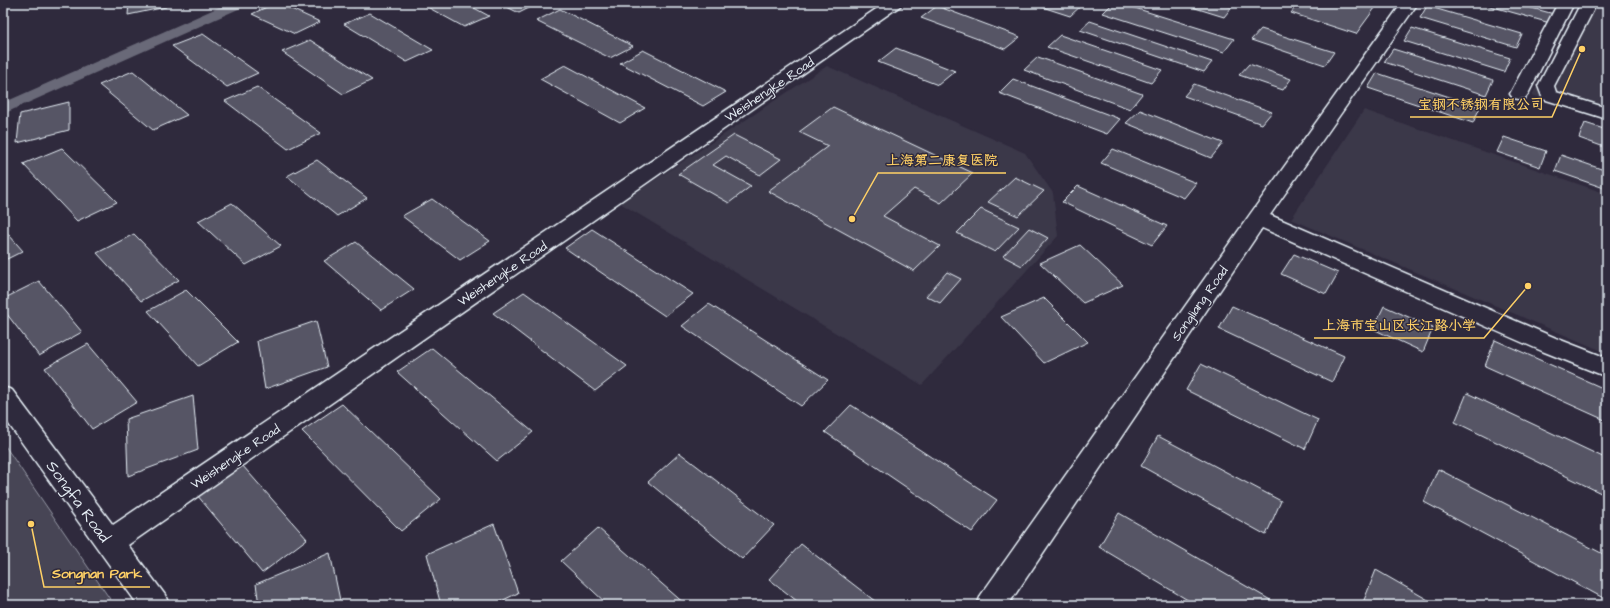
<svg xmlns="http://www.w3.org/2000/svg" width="1610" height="608" font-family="'Architects Daughter','LXGW WenKai TC',sans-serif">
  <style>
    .built { fill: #3b3749 }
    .green { fill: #464455; stroke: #979aa6 }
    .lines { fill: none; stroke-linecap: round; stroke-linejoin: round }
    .canal { fill: #696978; fill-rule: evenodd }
    .building { fill: #575565; stroke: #e8f1f8 }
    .minor-casing { stroke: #e8f1f8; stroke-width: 3 }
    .minor { fill: #2f2a3d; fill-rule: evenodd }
    .labels { text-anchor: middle; stroke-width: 3; stroke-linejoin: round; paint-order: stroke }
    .street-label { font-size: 13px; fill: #e8f1f8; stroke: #2f2a3d }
    .near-street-label { font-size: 16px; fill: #e8f1f8; stroke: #2f2a3d }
    .leader { fill: none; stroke: #ffd166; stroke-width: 1.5 }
    .callout-dot { fill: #ffd166; stroke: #2f2a3d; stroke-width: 1.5 }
    .callout-label { font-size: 14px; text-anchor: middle; font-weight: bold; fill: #ffd166; stroke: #2f2a3d; stroke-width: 3; stroke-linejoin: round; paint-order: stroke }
  </style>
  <rect width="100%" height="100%" fill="#2f2a3d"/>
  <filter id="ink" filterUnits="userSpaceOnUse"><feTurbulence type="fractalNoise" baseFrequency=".025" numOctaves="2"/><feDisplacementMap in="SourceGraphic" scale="8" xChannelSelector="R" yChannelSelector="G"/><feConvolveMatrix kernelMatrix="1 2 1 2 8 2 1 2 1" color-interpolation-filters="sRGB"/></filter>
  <g filter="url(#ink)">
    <g class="built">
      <polygon points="1582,3 1607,3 1607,119 1532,95"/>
      <polygon points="827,66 1025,153 1053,193 1058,236 922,385 620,203"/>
      <polygon points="1364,110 1607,194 1607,353 1291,219"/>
    </g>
    <polygon class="green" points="3,443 114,605 3,605"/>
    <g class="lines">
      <polygon class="canal" points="228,3 247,3 245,6 3,114 3,103"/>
    </g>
    <g class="building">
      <polygon points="129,3 166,3 166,7 128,15"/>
      <polygon points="275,3 278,3 320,22 295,34 252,14"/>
      <polygon points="343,3 362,3 354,7"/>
      <polygon points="420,3 465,3 489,16 464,27"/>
      <polygon points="499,3 539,3 519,13"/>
      <polygon points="1030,3 1080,3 1083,4 1070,16"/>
      <polygon points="1113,3 1119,3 1234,39 1224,52 1103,13"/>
      <polygon points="1179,3 1219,3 1232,7 1224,17"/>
      <polygon points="1299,3 1357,3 1375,8 1356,34 1291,13"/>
      <polygon points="1479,3 1513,3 1554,14 1550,23"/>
      <polygon points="937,6 1020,37 1005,49 921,18"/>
      <polygon points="1427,6 1522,34 1516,47 1420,18"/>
      <polygon points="560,9 633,46 610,58 536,21"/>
      <polygon points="370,13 433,50 407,62 344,24"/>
      <polygon points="1090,21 1212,62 1204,72 1080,30"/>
      <polygon points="1412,28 1510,58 1504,72 1404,41"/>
      <polygon points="1261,29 1334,52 1325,65 1251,40"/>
      <polygon points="203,34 258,73 227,87 172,46"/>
      <polygon points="1060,35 1162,70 1151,83 1047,47"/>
      <polygon points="310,40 372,80 343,94 282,52"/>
      <polygon points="896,48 955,71 938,85 878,62"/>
      <polygon points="1393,49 1493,80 1486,95 1384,62"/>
      <polygon points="643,50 726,92 703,106 620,63"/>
      <polygon points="1038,57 1142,94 1130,109 1024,70"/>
      <polygon points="1249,64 1291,79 1283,90 1239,75"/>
      <polygon points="565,65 645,108 620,123 540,79"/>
      <polygon points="133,71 187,115 153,130 99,85"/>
      <polygon points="1377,73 1480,107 1473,123 1368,88"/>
      <polygon points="1013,79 1120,119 1107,134 999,93"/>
      <polygon points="1194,84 1272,112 1262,124 1184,96"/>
      <polygon points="257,87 321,133 288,149 225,101"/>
      <polygon points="69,102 69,130 17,143 20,114"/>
      <polygon points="833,107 973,173 941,203 914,189 883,216 940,246 914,271 768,191 828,146 799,132"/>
      <polygon points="1140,110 1223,143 1211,158 1126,123"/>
      <polygon points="1585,123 1607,130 1607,148 1579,138"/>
      <polygon points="734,135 781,159 760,175 726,156 713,165 751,186 729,203 678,174"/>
      <polygon points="1504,137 1546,151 1540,167 1497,152"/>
      <polygon points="62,148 117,202 77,221 23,164"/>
      <polygon points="1113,149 1196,183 1184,198 1101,163"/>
      <polygon points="1561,155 1607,171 1607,189 1555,171"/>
      <polygon points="317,160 367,198 337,216 287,176"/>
      <polygon points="1015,177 1044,191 1018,216 988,202"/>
      <polygon points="1078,186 1167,226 1152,245 1062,202"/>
      <polygon points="432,199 490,241 460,260 402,216"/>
      <polygon points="232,203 281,246 246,265 198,221"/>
      <polygon points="981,209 1019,227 995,252 957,233"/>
      <polygon points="3,228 23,251 3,261"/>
      <polygon points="1029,228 1048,238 1022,266 1003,256"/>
      <polygon points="592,229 693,294 665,316 565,248"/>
      <polygon points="134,234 179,280 141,301 97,253"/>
      <polygon points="356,242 414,289 381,310 324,261"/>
      <polygon points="1080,245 1123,285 1083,303 1040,263"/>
      <polygon points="1294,254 1338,273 1326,294 1281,274"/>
      <polygon points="947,272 961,279 940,303 926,296"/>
      <polygon points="39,281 82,332 39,356 3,309 3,299"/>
      <polygon points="186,290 238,342 198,366 148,311"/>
      <polygon points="524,292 627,366 595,391 493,313"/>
      <polygon points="1044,298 1088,342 1044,363 1001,317"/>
      <polygon points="709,304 828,380 801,406 682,326"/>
      <polygon points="1232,306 1344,356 1332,382 1219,329"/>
      <polygon points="1384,306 1433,328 1423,352 1373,329"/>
      <polygon points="316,321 327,367 265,389 257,341"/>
      <polygon points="1495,340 1607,390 1607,421 1485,366"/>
      <polygon points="88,344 137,402 92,429 45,368"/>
      <polygon points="432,348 533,432 497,461 397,372"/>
      <polygon points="1201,364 1318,420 1305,449 1186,390"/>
      <polygon points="1467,393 1607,459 1607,496 1455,422"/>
      <polygon points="193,396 198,450 128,476 126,419"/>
      <polygon points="342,404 441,499 401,531 302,431"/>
      <polygon points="851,405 997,500 972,532 825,432"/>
      <polygon points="1158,436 1281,501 1266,535 1141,466"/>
      <polygon points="680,453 774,525 742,559 648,482"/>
      <polygon points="242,465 307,539 262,573 197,495"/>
      <polygon points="1438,469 1607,556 1607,600 1424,502"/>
      <polygon points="1119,513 1279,605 1196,605 1099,547"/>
      <polygon points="494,524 518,593 493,605 441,605 427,554"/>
      <polygon points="598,528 686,605 608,605 561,561"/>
      <polygon points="801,544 880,605 802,605 769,579"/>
      <polygon points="330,553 341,605 259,605 256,584"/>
      <polygon points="1376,570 1437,605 1362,605"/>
    </g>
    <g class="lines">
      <defs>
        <g id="minor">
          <polygon points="885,3 903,3 900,6 128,545 165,595 169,605 138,605 3,416 3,387 12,390 113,525"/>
          <polygon points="1402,3 1418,3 1270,215 1558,339 1607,358 1607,377 1542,351 1262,228 1008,605 977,605 981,595 1251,213"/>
          <polygon points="1558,3 1574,3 1528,94 1525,98 1519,99 1513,98 1510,94"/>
          <polygon points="1581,3 1597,3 1554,86 1556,92 1607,108 1607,119 1543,99 1538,86"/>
        </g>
      </defs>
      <use href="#minor" class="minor-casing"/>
      <use href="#minor" class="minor"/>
    </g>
  </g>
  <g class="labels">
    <g class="street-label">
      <text transform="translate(769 89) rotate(-34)" y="5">Weishengke Road</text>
      <text transform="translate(502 273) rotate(-34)" y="5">Weishengke Road</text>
      <text transform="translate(1199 303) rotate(-55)" y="5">Songliang Road</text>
      <text transform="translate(235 456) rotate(-34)" y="5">Weishengke Road</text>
    </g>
    <g class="near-street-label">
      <text transform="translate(79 501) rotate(54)" y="6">Songfa Road</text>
    </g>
  </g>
  <path class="leader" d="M1582 49L1552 117H1410M852 219L878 173H1006M1528 286L1484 338H1314M31 524L44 587H150"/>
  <g class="callout-dot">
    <circle cx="1582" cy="49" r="4"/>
    <circle cx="852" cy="219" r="4"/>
    <circle cx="1528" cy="286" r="4"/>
    <circle cx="31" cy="524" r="4"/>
  </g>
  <g class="callout-label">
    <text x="1481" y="109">宝钢不锈钢有限公司</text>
    <text x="942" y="165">上海第二康复医院</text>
    <text x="1399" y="330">上海市宝山区长江路小学</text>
    <text x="97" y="578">Songnan Park</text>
  </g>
  <rect width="1610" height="608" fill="none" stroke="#2f2a3d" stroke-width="16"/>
  <rect x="8" y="8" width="1594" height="592" fill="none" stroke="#e8f1f8" stroke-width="1.5" filter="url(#ink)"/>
</svg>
